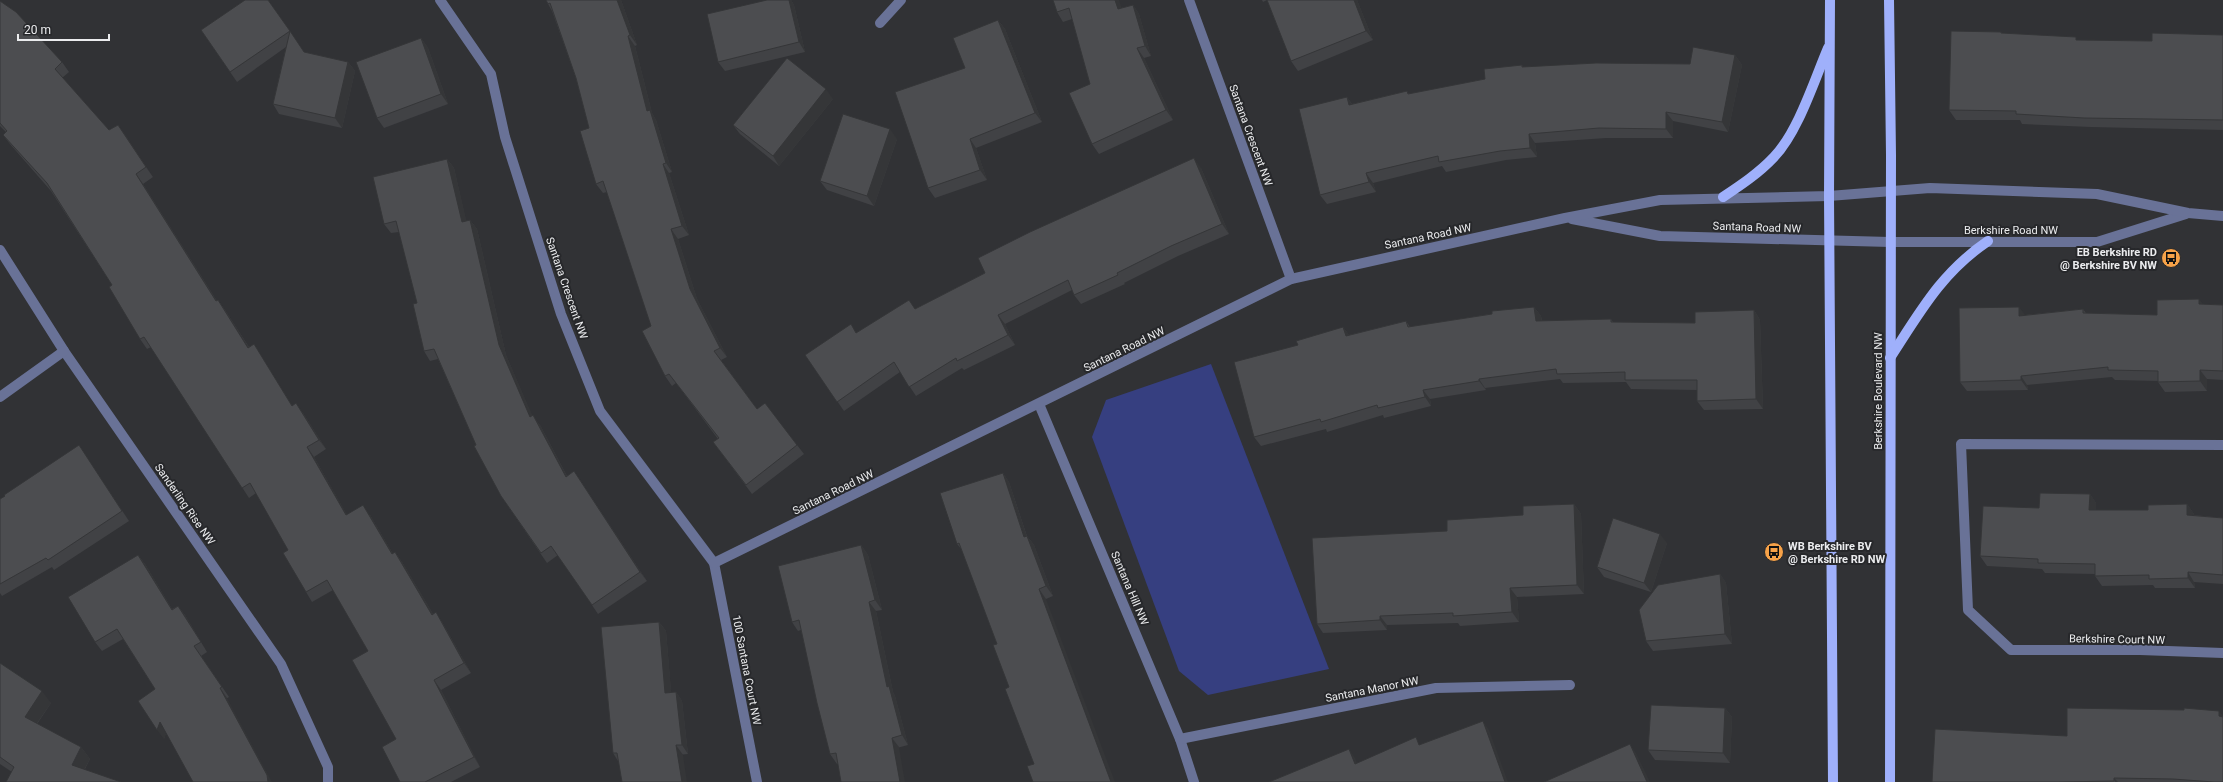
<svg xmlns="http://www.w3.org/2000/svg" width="2223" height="782" font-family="Roboto,sans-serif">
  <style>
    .green { fill: #363f80 }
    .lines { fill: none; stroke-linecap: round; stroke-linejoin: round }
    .minor { stroke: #697297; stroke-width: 10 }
    .major { stroke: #9fb0fb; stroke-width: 10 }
    .wall { fill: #414245 }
    .shaded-wall { fill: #353638 }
    .building { fill: #4c4d50; stroke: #353638 }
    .labels { text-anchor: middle; stroke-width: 4; stroke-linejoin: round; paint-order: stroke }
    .street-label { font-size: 11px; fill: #ebecee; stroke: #27282b }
    .poi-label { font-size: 11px; font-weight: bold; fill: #ebecee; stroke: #27282b; text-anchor: end }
  </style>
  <rect width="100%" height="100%" fill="#313235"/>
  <polygon class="green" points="1211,364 1329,669 1208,695 1179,671 1092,437 1106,400"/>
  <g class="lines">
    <g class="minor">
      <polyline points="440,0 491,74 505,137 561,314 600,411 714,563 757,782"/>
      <polyline points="1189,0 1291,279"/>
      <polyline points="880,23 901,0"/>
      <polyline points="1572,219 1660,236 1890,242 2097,242 2186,214"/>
      <polyline points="0,250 64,351 281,664 328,767 328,782"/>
      <polyline points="0,397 64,351"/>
      <polyline points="1039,404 1180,739 1194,782"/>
      <polyline points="2223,445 1961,444 1968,610 2011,650 2140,650 2223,653"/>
      <polyline points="714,563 1291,279 1565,218 1660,200 1829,196 1930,188 2097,194 2188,213 2223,216"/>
      <polyline points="1180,739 1436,688 1570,685"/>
    </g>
    <g class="major">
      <polyline points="1830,0 1829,196 1833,782"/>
      <polyline points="1889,0 1891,155 1890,782"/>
      <path d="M 1723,197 C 1741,185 1759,173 1774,157 C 1798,132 1814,81 1828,48"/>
      <path d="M 1890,358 C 1920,312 1941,273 1988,241"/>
    </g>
  </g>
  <g class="wall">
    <polygon points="268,0 304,52 348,62 355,71 342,128 279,114 273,104 286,47 237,82 201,30"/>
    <polygon points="546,0 621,0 637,45 635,46 652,113 656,120 672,172 669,173 689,235 678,239 697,299 727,357 721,360 757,409 797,445 804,454 752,494 713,442 718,439 676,383 672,386 665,376 651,326 607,192 603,193 596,184 589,128 576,78 552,11 548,4"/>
    <polygon points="767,0 791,0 794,5 805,52 725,71 718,62"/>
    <polygon points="1053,0 1121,8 1133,5 1139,14 1151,56 1144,58 1173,120 1099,154 1092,144 1090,84 1072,19 1063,22 1057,12"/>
    <polygon points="1262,0 1357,0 1373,40 1298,71 1291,61 1267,0 1263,2"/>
    <polygon points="0,1 62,62 69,72 62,78 109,130 118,125 153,177 143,184 217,301 218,300 225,310 249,347 254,344 260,354 292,406 303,413 326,449 314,457 347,515 370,515 393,554 395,552 402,562 433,614 442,622 471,673 441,690 480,767 451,782 400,782 396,739 368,651 333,590 312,602 306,592 288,550 256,493 249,498 151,347 147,349 140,339 112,285 51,191 10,144 3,135 6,132 0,126"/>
    <polygon points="998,20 1005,29 1042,122 976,148 987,180 935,198 928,188 965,68"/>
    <polygon points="2001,32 2002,33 2078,40 2152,41 2223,35 2223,130 2091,127 2022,124 2020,120 1956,120 1949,110"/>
    <polygon points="421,38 428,48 448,104 384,128 377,118"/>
    <polygon points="1735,55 1742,65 1728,132 1673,121 1673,138 1606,138 1535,143 1537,157 1506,160 1446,172 1442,166 1373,183 1376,192 1327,204 1320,195 1347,97 1352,104 1407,91 1409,94 1485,79 1522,65 1523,67 1690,64"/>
    <polygon points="833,99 779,166 740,134 733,125"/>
    <polygon points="897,139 874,206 827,190 820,181"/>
    <polygon points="447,159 454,168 466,221 470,220 477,229 506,355 532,416 540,425 567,476 574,471 647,581 598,614 558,555 547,563 501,496 476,445 438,359 430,361 424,351 417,303 399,232 391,233 384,224"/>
    <polygon points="1201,168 1229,234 1178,256 1124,283 1125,284 1081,304 1074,295 1072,290 1005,324 1015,345 964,370 962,368 916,396 900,372 844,411 805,355 856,333 915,309 985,273"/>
    <polygon points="2203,304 2223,305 2223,380 2207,379 2207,391 2165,392 2158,382 2158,381 2115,380 2112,377 2027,385 2028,390 1967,391 1960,382 2025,315 2083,309 2086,313 2157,315"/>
    <polygon points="1534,307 1541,316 1542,321 1611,319 1613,322 1695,323 1754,310 1760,320 1763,409 1704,410 1697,401 1697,390 1631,389 1626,382 1563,383 1560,379 1485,388 1486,390 1430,399 1431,406 1384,418 1383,415 1327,432 1326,429 1261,446 1254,437 1298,345 1343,327 1349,335 1406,321 1410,327"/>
    <polygon points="85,455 129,521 54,570 52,567 2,596 0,593 0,499"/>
    <polygon points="1003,473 1009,482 1027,536 1034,545 1053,596 1046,599 1034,764 1009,687 997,644 962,550 957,544"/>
    <polygon points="2090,494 2096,503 2096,510 2148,510 2187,504 2194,514 2194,515 2223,518 2223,584 2194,582 2195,588 2155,588 2153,585 2102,586 2095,576 2095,574 2045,573 2042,569 1987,566 1980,556 2039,508"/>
    <polygon points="1574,504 1581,514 1584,594 1517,597 1519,622 1460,626 1458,623 1387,625 1387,630 1323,633 1317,624 1447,531"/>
    <polygon points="1667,543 1651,592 1604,577 1597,567"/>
    <polygon points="861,545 868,555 882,610 876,611 893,692 895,696 908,745 837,764 830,754 801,630 798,631 792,622"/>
    <polygon points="138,555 145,564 172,609 178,606 185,615 207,652 201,656 229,697 166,733 164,739 155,689 123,639 102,651 95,642"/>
    <polygon points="1720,574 1726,583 1732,644 1653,651 1646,641"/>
    <polygon points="659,622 666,631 671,692 676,692 682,701 688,754 618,761 613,753"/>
    <polygon points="0,664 51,703 37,724 81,747 90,759 85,769 12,772 0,764"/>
    <polygon points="1725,708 1732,717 1730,763 1655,760 1648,750"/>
    <polygon points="2067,736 2223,782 1932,782"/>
  </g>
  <g class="shaded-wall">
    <polygon points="617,0 621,0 637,45 630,35"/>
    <polygon points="789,0 791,0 794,5 805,52 799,42"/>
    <polygon points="1115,0 1119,0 1125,18 1118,9"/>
    <polygon points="1354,0 1357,0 1373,40 1366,31"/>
    <polygon points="1133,5 1139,14 1151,56 1145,46"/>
    <polygon points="998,20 1005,29 1042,122 1035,113"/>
    <polygon points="628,36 635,46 652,113 656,120 672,172 666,163 647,111"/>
    <polygon points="421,38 428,48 448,104 441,94"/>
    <polygon points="1137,48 1144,58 1173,120 1166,110"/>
    <polygon points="1735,55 1742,65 1728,132 1722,122"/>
    <polygon points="348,62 355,71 342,128 335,118"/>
    <polygon points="826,89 833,99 779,166 773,156"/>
    <polygon points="1347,97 1353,106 1349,105"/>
    <polygon points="1666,112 1673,121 1673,138 1666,129"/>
    <polygon points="118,125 125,134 153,177 146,167"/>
    <polygon points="890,129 897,139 874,206 867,196"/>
    <polygon points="1529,134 1535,143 1537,157 1530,148"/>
    <polygon points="970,139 976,148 987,180 980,170"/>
    <polygon points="1194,158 1201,168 1229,234 1222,224"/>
    <polygon points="447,159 454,168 469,232 462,222"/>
    <polygon points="663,164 669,173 689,235 682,226"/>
    <polygon points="1366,173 1373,183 1376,192 1369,182"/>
    <polygon points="136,174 143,184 223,311 216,301"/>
    <polygon points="470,220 477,229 506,355 537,426 530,417 499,345"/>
    <polygon points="671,229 678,239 697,299 727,357 720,348 690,289"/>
    <polygon points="2199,299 2206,308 2199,304"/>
    <polygon points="218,300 225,310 255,357 248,348"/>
    <polygon points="1534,307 1541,316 1543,330 1536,321"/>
    <polygon points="2019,307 2026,316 2019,316"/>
    <polygon points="1754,310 1760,320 1763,409 1756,399"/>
    <polygon points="998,315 1005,324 1015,345 1008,335"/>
    <polygon points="1343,327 1350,336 1346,336"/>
    <polygon points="254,344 260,354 299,416 292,406"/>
    <polygon points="2200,370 2207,379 2207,391 2200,381"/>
    <polygon points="2021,376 2027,385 2028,390 2021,380"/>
    <polygon points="1479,379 1485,388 1486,390 1479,381"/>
    <polygon points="1423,390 1430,399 1431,406 1425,397"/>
    <polygon points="296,403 303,413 326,449 319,440"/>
    <polygon points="533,415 540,425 572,486 566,477"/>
    <polygon points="307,447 314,457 353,525 346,515"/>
    <polygon points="574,471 581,481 647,581 640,572"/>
    <polygon points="1003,473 1009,482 1030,546 1024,537"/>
    <polygon points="2090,494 2096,503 2096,519 2089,510"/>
    <polygon points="1574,504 1581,514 1584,594 1577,585"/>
    <polygon points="2187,504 2194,514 2194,524 2187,515"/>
    <polygon points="363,505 370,515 399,564 392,554"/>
    <polygon points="1660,534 1667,543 1651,592 1644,583"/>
    <polygon points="1027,536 1034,545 1053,596 1046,586"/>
    <polygon points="861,545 868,555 882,610 875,600"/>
    <polygon points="395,552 402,562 439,624 432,615"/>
    <polygon points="138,555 145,564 178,619 172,610"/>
    <polygon points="2188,572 2194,582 2195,588 2188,578"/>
    <polygon points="1720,574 1726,583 1732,644 1725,634"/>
    <polygon points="1510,588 1517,597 1519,622 1512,612"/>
    <polygon points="1039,589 1046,599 1115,782 1111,782"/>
    <polygon points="869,602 876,611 893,692 895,696 908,745 902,735 887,687"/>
    <polygon points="178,606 185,615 207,652 201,642"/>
    <polygon points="436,612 442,622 471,673 464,663"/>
    <polygon points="1380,616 1387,625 1387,630 1380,620"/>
    <polygon points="659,622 666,631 672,702 665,693"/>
    <polygon points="434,680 441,690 480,767 474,757"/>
    <polygon points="220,688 227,698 272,782 268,782"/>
    <polygon points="42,691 51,703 33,729 25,717"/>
    <polygon points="676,692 682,701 688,754 682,745"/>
    <polygon points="1725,708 1732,717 1730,763 1723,753"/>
    <polygon points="2219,711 2223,716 2223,722 2219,716"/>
    <polygon points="1483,721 1489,730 1508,782 1505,782"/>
    <polygon points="160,722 167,731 164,739 157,730"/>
    <polygon points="892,738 899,747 905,782 900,782"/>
    <polygon points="1630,744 1636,753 1650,782 1647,782"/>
    <polygon points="676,745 683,755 687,782 682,782"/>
    <polygon points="81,747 90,759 80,777 72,765"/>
    <polygon points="1349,749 1355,758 1362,774 1355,764"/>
    <polygon points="2114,778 2118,782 2115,782"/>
  </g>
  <g class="building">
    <polygon points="245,0 268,0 290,31 230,72 201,30"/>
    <polygon points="546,0 617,0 630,35 628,36 647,111 650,110 666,163 663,164 682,226 671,229 690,289 720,348 714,351 757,409 765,403 797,445 746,485 713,442 719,438 669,374 665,376 642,331 651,326 603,181 596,184 580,131 589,128 576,78 550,3 548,4"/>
    <polygon points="767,0 789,0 799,42 718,62 707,14"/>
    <polygon points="1053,0 1115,0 1118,9 1133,5 1145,46 1137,48 1166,110 1092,144 1069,93 1090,84 1069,8 1057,12"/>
    <polygon points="1267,0 1354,0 1366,31 1291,61"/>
    <polygon points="0,1 16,12 62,62 55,69 109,130 118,125 146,167 136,174 216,301 218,300 248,348 254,344 292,406 296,403 319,440 307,447 346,515 363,505 392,554 395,552 432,615 436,612 464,663 434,680 474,757 425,782 400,782 382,747 396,739 352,660 368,651 327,580 306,592 283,553 288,550 250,483 242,488 144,337 140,339 109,287 112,285 47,183 3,135 7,131 0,123"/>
    <polygon points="998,20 1035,113 970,139 980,170 928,188 895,92 965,68 953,38"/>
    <polygon points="290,31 304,52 348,62 335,118 273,104"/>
    <polygon points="1951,31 2001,32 2001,33 2076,37 2076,40 2152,41 2152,33 2223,35 2223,120 2084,118 2016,114 2016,111 1949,110"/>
    <polygon points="421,38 441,94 377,118 356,62"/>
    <polygon points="1693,47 1735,55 1722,122 1666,112 1666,129 1599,128 1529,134 1530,148 1500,151 1439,162 1438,156 1366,173 1369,182 1320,195 1299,109 1347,97 1349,105 1407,91 1408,94 1485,79 1484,69 1522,65 1522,67 1596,63 1690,64"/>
    <polygon points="787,58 826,89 773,156 733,125"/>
    <polygon points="843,114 890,129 867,196 820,181"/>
    <polygon points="1194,158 1222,224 1171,246 1117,273 1118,275 1074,295 1068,280 998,315 1008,335 957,361 956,358 909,387 894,362 837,402 805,355 851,324 856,333 909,300 915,309 985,273 978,258 1030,232"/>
    <polygon points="447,159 462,222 470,220 499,345 530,417 533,415 566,477 574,471 640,572 592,605 551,546 541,553 501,496 474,446 476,445 434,349 424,351 413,304 417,303 396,221 384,224 373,177"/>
    <polygon points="2199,299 2199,304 2223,305 2223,371 2200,370 2200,381 2158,382 2158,371 2108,370 2108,367 2021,376 2021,380 1960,382 1959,308 2019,307 2019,316 2083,309 2083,313 2157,315 2157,300"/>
    <polygon points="1534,307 1536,321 1611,319 1611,322 1695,323 1695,312 1754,310 1756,399 1697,401 1697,380 1625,380 1625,372 1557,374 1556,369 1479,379 1479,381 1423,390 1425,397 1378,408 1377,405 1321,422 1320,419 1254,437 1234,362 1298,345 1296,341 1343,327 1346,336 1406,321 1408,327 1492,314 1492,311"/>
    <polygon points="79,445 122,511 48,560 46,558 0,584 0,499 5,496 4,495"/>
    <polygon points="1003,473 1024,537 1027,536 1046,586 1039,589 1111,782 1033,782 1027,766 1034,764 1005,689 1009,687 993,645 997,644 959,543 957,544 940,493"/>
    <polygon points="2040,493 2090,494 2089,510 2148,510 2148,505 2187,504 2187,515 2223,518 2223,575 2188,572 2188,578 2149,579 2149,575 2095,576 2095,564 2038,563 2038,559 1980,556 1983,506 2039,508"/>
    <polygon points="1574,504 1577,585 1510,588 1512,612 1453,616 1453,613 1380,616 1380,620 1317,624 1312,538 1447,531 1447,520 1523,515 1523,506"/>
    <polygon points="1613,518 1660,534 1644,583 1597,567"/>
    <polygon points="861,545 875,600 869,602 887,687 889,686 902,735 892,738 900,782 841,782 836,753 830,754 817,703 799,620 792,622 778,566"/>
    <polygon points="138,555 172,610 178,606 201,642 194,646 222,687 220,688 267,775 268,782 193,782 160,722 157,730 138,701 155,689 117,629 95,642 68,597"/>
    <polygon points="1720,574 1725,634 1646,641 1639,610 1658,585"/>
    <polygon points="659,622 665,693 676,692 682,745 676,745 682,782 622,782 617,753 613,753 601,627"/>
    <polygon points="0,663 42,691 25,717 81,747 72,765 121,782 6,782 14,767 0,757"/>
    <polygon points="1651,705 1725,708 1723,753 1648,750"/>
    <polygon points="2067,708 2184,710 2184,708 2219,711 2219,716 2223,717 2223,782 2214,782 2173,779 2114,778 2114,781 2059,782 1932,782 1935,729 2067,736"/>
    <polygon points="1483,721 1505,782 1269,782 1349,749 1355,764 1416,737 1419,745"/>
    <polygon points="1630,744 1647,782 1544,782"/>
  </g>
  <defs>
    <symbol id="bus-disc" viewBox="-11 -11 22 22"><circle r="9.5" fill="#f7a248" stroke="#27282b"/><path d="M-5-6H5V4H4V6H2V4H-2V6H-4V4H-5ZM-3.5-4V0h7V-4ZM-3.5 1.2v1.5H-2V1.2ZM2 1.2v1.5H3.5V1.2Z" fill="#111"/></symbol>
  </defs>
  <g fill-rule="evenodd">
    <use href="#bus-disc" x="2160" y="247" width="22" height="22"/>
    <use href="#bus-disc" x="1763" y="541" width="22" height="22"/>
  </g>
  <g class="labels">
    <g class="street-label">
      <text transform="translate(1251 135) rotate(70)" y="4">Santana Crescent NW</text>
      <text transform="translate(1757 227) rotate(2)" y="4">Santana Road NW</text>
      <text x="2011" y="234">Berkshire Road NW</text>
      <text transform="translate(1428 236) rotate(-12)" y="4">Santana Road NW</text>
      <text transform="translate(567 288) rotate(71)" y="4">Santana Crescent NW</text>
      <text transform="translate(1124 349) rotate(-26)" y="4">Santana Road NW</text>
      <text transform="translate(1878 391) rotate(-90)" y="4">Berkshire Boulevard NW</text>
      <text transform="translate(833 492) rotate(-26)" y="4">Santana Road NW</text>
      <text transform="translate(185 504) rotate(55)" y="4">Sanderling Rise NW</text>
      <text transform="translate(1130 588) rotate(67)" y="4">Santana Hill NW</text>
      <text transform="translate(2117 639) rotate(1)" y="4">Berkshire Court NW</text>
      <text transform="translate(747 670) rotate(79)" y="4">100 Santana Court NW</text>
      <text transform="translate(1372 689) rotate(-11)" y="4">Santana Manor NW</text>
    </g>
    <g class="poi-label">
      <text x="2157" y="256">EB Berkshire RD<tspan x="2157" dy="13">@ Berkshire BV NW</tspan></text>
      <text x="1788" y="550" text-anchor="start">WB Berkshire BV<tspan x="1788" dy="13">@ Berkshire RD NW</tspan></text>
    </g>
  </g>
  <path d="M18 34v6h91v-6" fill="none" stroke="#ebecee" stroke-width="2"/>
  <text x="24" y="34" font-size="12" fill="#ebecee" stroke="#27282b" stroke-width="3" paint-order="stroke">20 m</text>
</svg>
